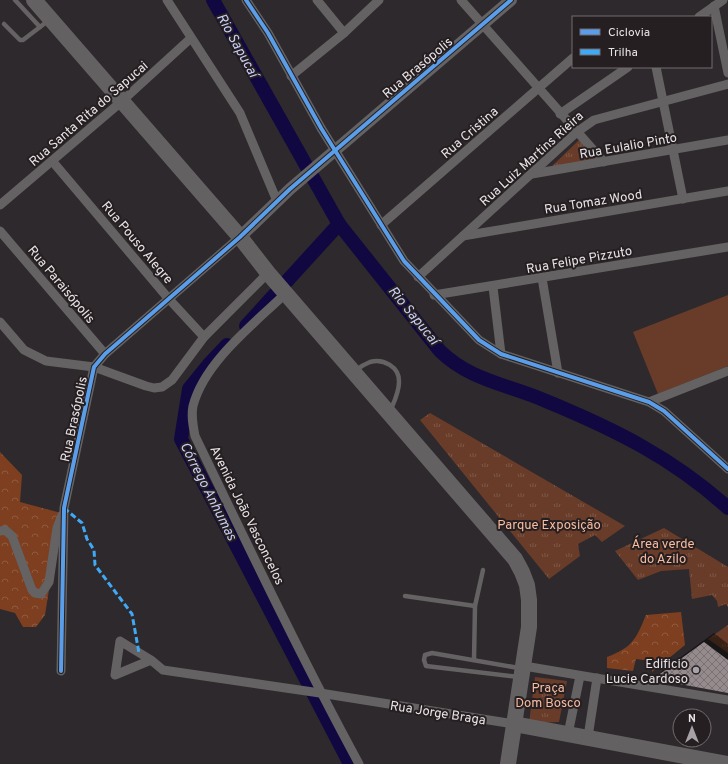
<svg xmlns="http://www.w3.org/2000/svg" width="728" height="764" font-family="Overpass,sans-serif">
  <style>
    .forest { fill: url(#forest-crowns) }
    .park { fill: url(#park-tufts) }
    .pitch { fill: #683c28 }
    .shadow { fill: #0007 }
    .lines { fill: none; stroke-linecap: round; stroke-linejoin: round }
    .river { stroke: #120841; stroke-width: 14 }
    .building { fill: url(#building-cross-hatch) }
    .service { stroke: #646263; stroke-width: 4.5 }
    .minor { stroke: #646263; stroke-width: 9 }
    .tertiary { stroke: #646263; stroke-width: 12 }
    .trunk { stroke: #646163; stroke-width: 16 }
    .quiet { stroke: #3fa9f5; stroke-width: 3; stroke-dasharray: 6 3; stroke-linecap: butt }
    .cycleway-casing { stroke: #251f22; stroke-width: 6 }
    .cycleway { stroke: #5a9eea; stroke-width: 4 }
    .poi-dot { fill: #a7a2a5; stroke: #251f22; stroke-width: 1.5 }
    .labels { text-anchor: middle; stroke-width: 4; stroke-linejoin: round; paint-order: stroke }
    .street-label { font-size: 13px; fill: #e8e3e6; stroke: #251f22 }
    .park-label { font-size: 13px; fill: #fabc9e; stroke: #251f22 }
    .poi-label { font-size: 13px; fill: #e8e3e6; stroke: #251f22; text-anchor: end }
    .water-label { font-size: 14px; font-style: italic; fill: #cad0f8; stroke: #251f22 }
  </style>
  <defs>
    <pattern id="forest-crowns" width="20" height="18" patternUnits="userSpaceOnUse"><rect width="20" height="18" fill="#7d3f1f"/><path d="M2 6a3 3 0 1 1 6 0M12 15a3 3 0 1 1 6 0" fill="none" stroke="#8f5b40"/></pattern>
    <pattern id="park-tufts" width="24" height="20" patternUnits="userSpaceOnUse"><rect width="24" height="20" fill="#683c28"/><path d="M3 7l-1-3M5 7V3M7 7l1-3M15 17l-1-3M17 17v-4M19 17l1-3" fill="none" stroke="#7e5847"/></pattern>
    <pattern id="building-cross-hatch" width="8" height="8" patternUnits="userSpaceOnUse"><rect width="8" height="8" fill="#958b8d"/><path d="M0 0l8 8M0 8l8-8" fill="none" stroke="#797274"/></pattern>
  </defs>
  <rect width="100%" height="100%" fill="#2e292c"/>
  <g class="forest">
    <polygon points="0,452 22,475 20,502 61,513 45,615 36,627 23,627 15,613 0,609"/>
    <path d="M 681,612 L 685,645 L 652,672 L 652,661 L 636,659 L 633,671 L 607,668 L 607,657 C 633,647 636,639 646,615 Z"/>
  </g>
  <g class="park">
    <polygon points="579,140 598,161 549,169"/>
    <polygon points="430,413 625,526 602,542 595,535 578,544 580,556 549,579 420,420"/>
    <polygon points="664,528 728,567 728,607 726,604 718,607 717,601 712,595 692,599 689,569 661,571 638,580 615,551"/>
    <polygon points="728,625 728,653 708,639"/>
    <polygon points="535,677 567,681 559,722 529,723"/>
  </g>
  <polygon class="pitch" points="728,295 728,366 658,394 633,332"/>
  <polygon class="shadow" points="714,633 728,644 728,692 655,679 663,670"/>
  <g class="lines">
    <g class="river">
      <path d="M 213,0 L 339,224 L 440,351 C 471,381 507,384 546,401 C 614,429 673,458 728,508"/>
      <polyline points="246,326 339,224"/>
      <polyline points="227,345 210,363 189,389 181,439 350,764"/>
    </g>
  </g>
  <polygon class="building" points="704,642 728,660 728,693 653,679"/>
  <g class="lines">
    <g class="service">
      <polyline points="15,0 40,27 49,20"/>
      <polyline points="4,24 20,40 23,40 40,27"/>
      <path d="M 356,370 C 360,367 365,364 370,362 C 383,358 400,367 399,382 C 399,392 395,400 391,409"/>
      <polyline points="405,596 475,606 474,660"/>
      <polyline points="475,606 483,570"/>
      <polyline points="519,677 426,666 424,660 425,655 432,653 519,668"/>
    </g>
    <g class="minor">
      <polyline points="167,0 240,113 277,201"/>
      <polyline points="246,0 268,33 321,128 404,261 479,340 501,354 649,402 664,411 728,469"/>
      <polyline points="317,0 344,33"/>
      <polyline points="461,0 604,162"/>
      <polyline points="714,6 728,73"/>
      <polyline points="699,17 723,0"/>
      <polyline points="656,67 683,199"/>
      <polyline points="291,76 344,33 379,0"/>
      <polyline points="560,114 628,67"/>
      <polyline points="53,162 168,298 204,337"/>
      <polyline points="532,174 728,140"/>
      <polyline points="0,205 121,102 191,38"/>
      <polyline points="381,225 573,58"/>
      <polyline points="0,231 105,354"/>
      <polyline points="463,236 728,191"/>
      <polyline points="418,277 577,132 594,120 728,84"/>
      <polyline points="542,278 558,373"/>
      <polyline points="493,287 501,354"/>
      <path d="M 286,293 C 255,323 204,362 193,406 C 191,416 193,426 195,436 C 248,546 301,657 359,764"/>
      <polyline points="434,295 728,247"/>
      <polyline points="0,322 24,350 46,361 94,367 146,386 154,388 162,387 172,380 204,337 268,273"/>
      <polyline points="649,402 728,371"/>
      <polyline points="0,531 5,530 12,536 32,590 35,593 41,594 49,582 57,528 62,515"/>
      <polyline points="151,660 115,675 120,641 151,660 163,670 320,693 514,724"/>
      <polyline points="524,666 728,700"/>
      <polyline points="61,671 64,508 94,367 105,354 240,237"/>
      <polyline points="568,734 580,676"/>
      <polyline points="588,737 597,678"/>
    </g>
    <polyline class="tertiary" points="240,237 290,189 511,0"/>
    <g class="trunk">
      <polyline points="34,0 240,237 268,273 515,559 522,572 527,585 529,600 529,627 508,764"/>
      <polyline points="514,724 727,764"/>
    </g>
    <polyline class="quiet" points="64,508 82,523 87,539 94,550 95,565 132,614 139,653"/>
    <defs>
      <g id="cycleway">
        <polyline points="246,0 268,33 321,128 404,261 479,340 501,354 649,402 664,411 728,469"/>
        <polyline points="61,671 64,508 94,367 105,354 240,237 290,189 511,0"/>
      </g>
    </defs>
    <use href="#cycleway" class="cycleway-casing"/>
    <use href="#cycleway" class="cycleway"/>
  </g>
  <circle class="poi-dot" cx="696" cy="670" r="4"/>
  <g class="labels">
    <g class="street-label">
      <text transform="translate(417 67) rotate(-40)" y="5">Rua Brasópolis</text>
      <text transform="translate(88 113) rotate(-41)" y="5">Rua Santa Rita do Sapucai</text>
      <text transform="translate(469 132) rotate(-41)" y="5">Rua Cristina</text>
      <text transform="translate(628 145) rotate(-10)" y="5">Rua Eulalio Pinto</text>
      <text transform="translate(531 158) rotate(-42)" y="5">Rua Luiz Martins Rieira</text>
      <text transform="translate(593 201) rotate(-9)" y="5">Rua Tomaz Wood</text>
      <text transform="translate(138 242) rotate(50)" y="5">Rua Pouso Alegre</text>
      <text transform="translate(579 259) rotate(-10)" y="5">Rua Felipe Pizzuto</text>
      <text transform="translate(62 284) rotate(50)" y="5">Rua Paraisópolis</text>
      <text transform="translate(73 419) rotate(-78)" y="5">Rua Brasópolis</text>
      <text transform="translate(248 515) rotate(64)" y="5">Avenida João Vasconcelos</text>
      <text transform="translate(438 712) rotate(9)" y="5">Rua Jorge Braga</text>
    </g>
    <g class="park-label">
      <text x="549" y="529">Parque Exposição</text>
      <text x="663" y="548">Área verde<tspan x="663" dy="15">do Azilo</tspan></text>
      <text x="548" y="692">Praça<tspan x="548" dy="15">Dom Bosco</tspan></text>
    </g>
    <g class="poi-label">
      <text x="688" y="668">Edificio<tspan x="688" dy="15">Lucie Cardoso</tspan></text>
    </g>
    <g class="water-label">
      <text transform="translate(238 45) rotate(61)" y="5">Rio Sapucaí</text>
      <text transform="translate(414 315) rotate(51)" y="5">Rio Sapucaí</text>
      <text transform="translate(209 491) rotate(63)" y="5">Córrego Anhumas</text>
    </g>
  </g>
  <rect x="572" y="16" width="140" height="52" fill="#251f22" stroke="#736d70"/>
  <rect x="580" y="29" width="20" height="6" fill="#5a9eea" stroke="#736d70"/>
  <text x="608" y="36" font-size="12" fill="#e8e3e6">Ciclovia</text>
  <rect x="580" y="49" width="20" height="6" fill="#3fa9f5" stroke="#736d70"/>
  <text x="608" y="56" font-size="12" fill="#e8e3e6">Trilha</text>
  <g transform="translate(692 728)"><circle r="19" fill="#251f22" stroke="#736d70"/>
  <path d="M0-3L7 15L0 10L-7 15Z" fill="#a7a2a5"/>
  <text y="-6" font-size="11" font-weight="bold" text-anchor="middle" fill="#e8e3e6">N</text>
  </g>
</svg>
